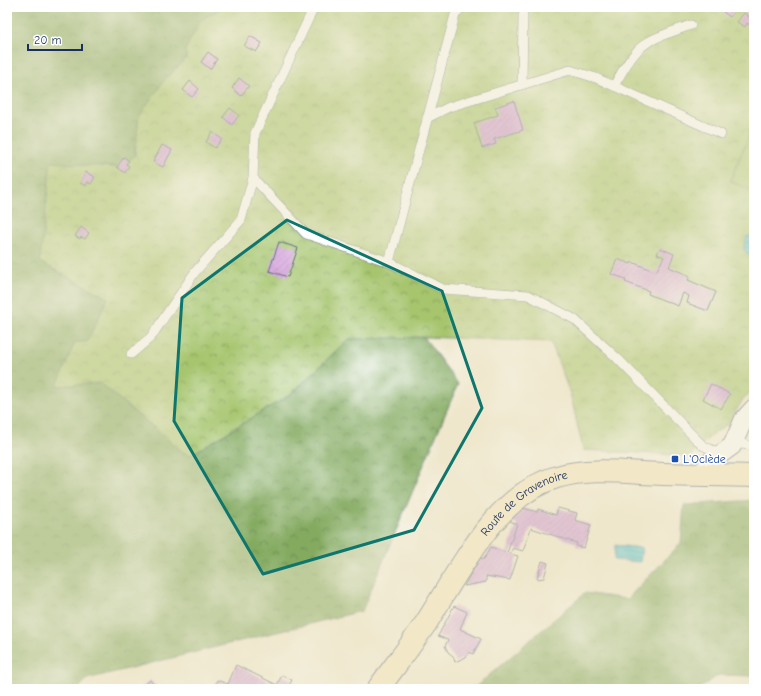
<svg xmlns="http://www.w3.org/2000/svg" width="761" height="696" font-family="'Comic Neue',sans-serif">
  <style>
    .forest { fill: url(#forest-crowns); stroke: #506c5f }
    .park { fill: url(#park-crowns); stroke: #607a66 }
    .pitch { fill: #a6c56d; stroke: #607a66 }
    .water { fill: url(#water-rules); stroke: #3a7a98 }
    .building { fill: url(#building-hatch) }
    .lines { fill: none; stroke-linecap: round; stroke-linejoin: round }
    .lane-casing { stroke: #656f84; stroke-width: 10 }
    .street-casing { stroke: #656f84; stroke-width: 20 }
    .secondary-casing { stroke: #656f84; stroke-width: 24 }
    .lane { stroke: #fff; stroke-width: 9 }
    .street { stroke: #fff; stroke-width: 18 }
    .secondary { stroke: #f7e8c3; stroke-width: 22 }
    .marked { fill: none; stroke: #0f766e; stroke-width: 3; stroke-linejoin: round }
    .transit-dot { fill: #1a4fb4; stroke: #fff; stroke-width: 1.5 }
    .labels { text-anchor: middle; stroke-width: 3; stroke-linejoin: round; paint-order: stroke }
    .transit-label { font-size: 12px; fill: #164399; stroke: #fff; text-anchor: start }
    .street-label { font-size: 12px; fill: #1b2f5e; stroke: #fff }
  </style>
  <defs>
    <pattern id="forest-crowns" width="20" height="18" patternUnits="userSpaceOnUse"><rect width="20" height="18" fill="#84aa60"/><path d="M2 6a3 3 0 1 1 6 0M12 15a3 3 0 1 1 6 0" fill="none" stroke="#6b8b52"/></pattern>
    <pattern id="park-crowns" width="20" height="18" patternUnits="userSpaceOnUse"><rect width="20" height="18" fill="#a6c56d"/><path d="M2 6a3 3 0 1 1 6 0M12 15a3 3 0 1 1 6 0" fill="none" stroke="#86a05d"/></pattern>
    <pattern id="water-rules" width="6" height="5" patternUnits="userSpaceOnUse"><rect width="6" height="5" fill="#58c4d1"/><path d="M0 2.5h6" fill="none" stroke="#48a0ad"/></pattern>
    <pattern id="building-hatch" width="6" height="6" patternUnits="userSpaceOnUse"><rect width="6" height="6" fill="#d19bd8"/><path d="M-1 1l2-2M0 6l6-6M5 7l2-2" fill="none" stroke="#a97fb2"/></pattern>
  </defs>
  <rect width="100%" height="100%" fill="#fff"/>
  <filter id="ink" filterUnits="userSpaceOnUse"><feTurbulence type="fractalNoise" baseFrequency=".025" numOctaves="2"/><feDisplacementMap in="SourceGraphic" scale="8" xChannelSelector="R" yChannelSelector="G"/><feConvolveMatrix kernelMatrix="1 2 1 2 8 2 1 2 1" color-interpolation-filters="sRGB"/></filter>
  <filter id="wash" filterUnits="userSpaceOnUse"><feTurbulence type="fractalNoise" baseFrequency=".012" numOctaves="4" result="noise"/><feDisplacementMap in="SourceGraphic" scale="16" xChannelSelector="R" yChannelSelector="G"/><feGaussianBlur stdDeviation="0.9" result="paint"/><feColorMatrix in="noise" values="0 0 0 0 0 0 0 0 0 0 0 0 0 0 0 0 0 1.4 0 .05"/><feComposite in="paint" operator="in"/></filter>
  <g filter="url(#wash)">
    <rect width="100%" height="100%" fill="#efe7cc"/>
    <g class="forest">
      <polygon points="7,7 223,7 201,20 187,58 166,78 135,147 135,155 122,168 109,166 40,262 108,298 87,342 57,386 100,383 183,452 190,455 291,394 348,339 424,337 458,384 362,611 87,679 78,689 7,689"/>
      <polygon points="754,500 754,676 719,675 698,689 473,689 585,593 627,599 681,543 684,505"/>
    </g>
    <polygon class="park" points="223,7 754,7 754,389 743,399 729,423 712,435 690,456 583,450 571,397 551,342 424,337 348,339 291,394 190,455 183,452 100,383 57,386 75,342 87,342 108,298 40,262 51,162 122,168 135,155 139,116 166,78 187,58 185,50 201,20"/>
    <polygon class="pitch" points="754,124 754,191 730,181"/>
    <g class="water">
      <polygon points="747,236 754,236 754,260 743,249"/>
      <polygon points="615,545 642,548 640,562 614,560"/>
    </g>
    <g id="blocks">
      <g class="building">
        <polygon points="724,7 736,7 737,8 730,17 723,12 726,8"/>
        <polygon points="744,13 753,20 749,25 747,23 745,27 737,22"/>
        <polygon points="250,36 262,43 256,52 244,46"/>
        <polygon points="208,52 217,59 210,69 201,62"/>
        <polygon points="239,78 249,86 241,96 232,88"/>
        <polygon points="190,81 199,89 192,97 183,90"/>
        <polygon points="514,101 523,130 494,139 496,144 482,148 474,123 498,115 495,107"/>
        <polygon points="230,108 239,115 232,125 223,117"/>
        <polygon points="212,132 222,139 215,148 206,142"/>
        <polygon points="162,145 172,150 163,167 153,162"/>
        <polygon points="124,157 129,161 126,164 129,166 125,173 117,167"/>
        <polygon points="86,172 95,177 91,184 88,182 86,186 80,183"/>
        <polygon points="81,227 89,233 85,239 81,237 80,239 75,236"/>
        <polygon points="279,242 298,248 288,277 269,271"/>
        <polygon points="660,248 674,254 669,267 690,276 688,280 716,292 708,311 687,303 689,296 683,293 678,306 648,294 649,291 625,282 626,279 611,274 617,259 631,264 632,262 656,272 664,257 657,254"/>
        <polygon points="711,384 730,394 721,409 703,399"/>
        <polygon points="523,508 537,512 538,509 556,515 558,508 577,513 575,520 591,525 584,548 576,546 577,543 531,528 523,551 513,548 510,554 518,556 510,580 486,576 486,582 464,586 480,558 484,559 491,547 507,553 517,524 510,521"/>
        <polygon points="542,561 548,563 544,578 537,579"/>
        <polygon points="454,606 467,612 460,629 481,639 473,654 469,652 466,657 455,662 453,656 448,652 445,646 448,640 438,636"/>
        <polygon points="236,665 277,685 282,675 292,680 287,689 214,689 217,680 228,684"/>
        <polygon points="150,680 158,689 140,689"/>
      </g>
    </g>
  </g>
  <g filter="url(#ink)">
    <use href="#blocks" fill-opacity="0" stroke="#656f84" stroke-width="1"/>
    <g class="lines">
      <defs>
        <g id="lane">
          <polyline points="314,7 255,133 253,178 306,234 389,262"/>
          <polyline points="461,7 455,15 389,262 443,289 528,295 574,319 617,358 702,445 714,451 742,444 754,446"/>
          <polyline points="522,84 523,15"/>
          <path d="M 614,86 C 639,40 644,42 691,25"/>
          <polyline points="427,118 449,107 570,70 596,78 721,134"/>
          <polyline points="131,354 151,337 195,272 241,220 253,178"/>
        </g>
        <polyline id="street" points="701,474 710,462 732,446 744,419 754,408"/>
        <g id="secondary">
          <path id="s1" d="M 378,689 C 394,667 411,645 426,623 C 458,573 496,494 557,477 C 591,467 628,473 663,474 C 693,475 724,475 754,476"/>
        </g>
      </defs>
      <use href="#lane" class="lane-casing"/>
      <use href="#street" class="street-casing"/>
      <use href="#secondary" class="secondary-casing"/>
      <use href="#lane" class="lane"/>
      <use href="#street" class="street"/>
      <use href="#secondary" class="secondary"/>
    </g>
  </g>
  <path d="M0 0H761V696H0ZM 287,220 L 442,291 L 482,408 L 414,530 L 263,574 L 174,421 L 182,298 Z" fill="#efe7cc" fill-opacity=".55" fill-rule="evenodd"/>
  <path class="marked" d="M 287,220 L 442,291 L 482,408 L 414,530 L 263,574 L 174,421 L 182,298 Z"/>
  <rect class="transit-dot" x="671" y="455" width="8" height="8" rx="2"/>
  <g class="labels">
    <g class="transit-label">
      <text x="683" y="463">L'Oclède</text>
    </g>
    <g class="street-label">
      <text dy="4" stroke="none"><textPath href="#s1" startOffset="240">Route de Gravenoire</textPath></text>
    </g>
  </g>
  <rect width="761" height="696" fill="none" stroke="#fff" stroke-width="24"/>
  <path d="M28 44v6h54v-6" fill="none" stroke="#1b2f5e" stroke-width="2"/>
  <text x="34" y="44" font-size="12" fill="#1b2f5e" stroke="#ffffff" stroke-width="3" paint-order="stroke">20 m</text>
</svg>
